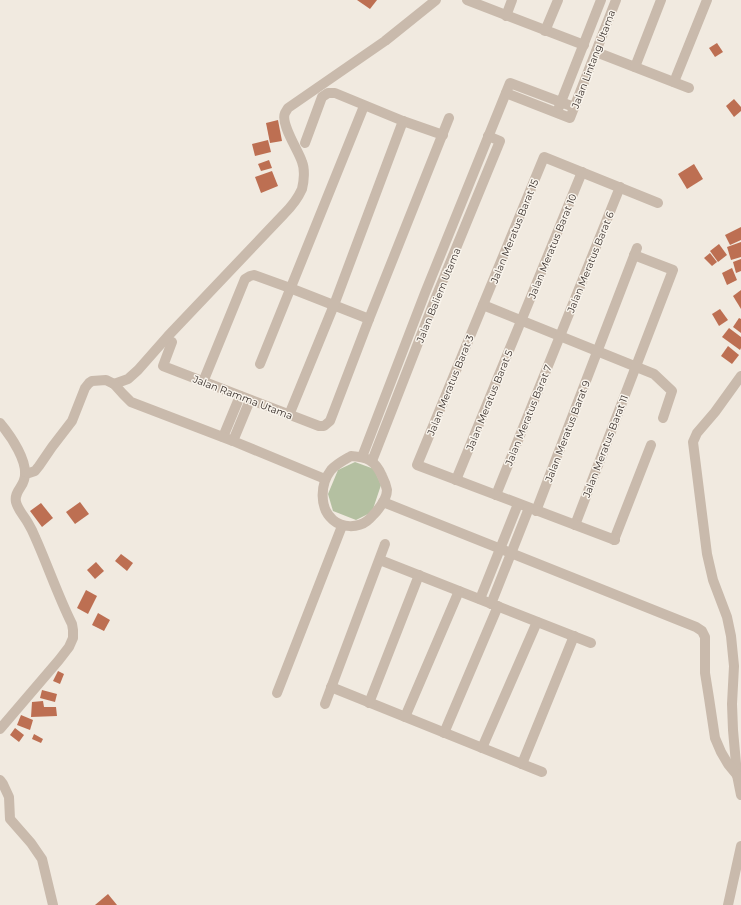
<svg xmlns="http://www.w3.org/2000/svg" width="741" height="905" font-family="Montserrat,sans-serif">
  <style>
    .green { fill: #b4c0a1 }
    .building { fill: #bd6f52 }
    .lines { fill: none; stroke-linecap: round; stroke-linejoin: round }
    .minor { stroke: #c9baac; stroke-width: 10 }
    .labels { text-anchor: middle; stroke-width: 3; stroke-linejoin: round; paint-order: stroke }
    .street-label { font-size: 10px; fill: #382f2b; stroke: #f9f4ec }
  </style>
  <rect width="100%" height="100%" fill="#f1eae0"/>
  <polygon class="green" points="355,462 374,469 381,485 372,512 356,520 333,511 328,494 338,470"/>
  <g class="building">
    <polygon points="357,0 377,0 370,9"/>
    <polygon points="717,43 723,52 715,57 709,48"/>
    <polygon points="734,99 741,107 741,111 734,117 726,106"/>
    <polygon points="278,120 282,141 270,143 266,123"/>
    <polygon points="268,140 271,152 255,156 252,144"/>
    <polygon points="269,160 272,168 261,171 258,164"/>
    <polygon points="694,164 703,179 687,189 678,174"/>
    <polygon points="272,171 278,186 261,193 255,177"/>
    <polygon points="741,227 741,240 730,245 725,235"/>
    <polygon points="741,242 741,257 731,260 727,247"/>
    <polygon points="719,244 727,255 718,262 710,251"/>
    <polygon points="710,253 717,262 712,266 704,258"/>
    <polygon points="741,259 741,271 736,273 733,262"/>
    <polygon points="732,268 737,280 727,285 722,273"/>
    <polygon points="741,290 741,309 733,296"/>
    <polygon points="720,309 728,320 719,326 712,314"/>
    <polygon points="739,318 741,319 741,333 733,327"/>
    <polygon points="729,328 741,337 741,348 740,350 722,337"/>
    <polygon points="728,346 739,355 732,364 721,356"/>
    <polygon points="80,502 89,514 75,524 66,512"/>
    <polygon points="41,503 53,518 42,527 30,511"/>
    <polygon points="121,554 133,563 127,571 115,561"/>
    <polygon points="96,562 104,571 95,579 87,570"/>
    <polygon points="86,590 97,596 88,614 77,608"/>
    <polygon points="98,613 110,620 104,631 92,625"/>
    <polygon points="58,671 64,674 60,684 53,681"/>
    <polygon points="42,690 57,694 55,702 40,698"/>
    <polygon points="43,701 44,707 56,707 57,716 31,717 32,702"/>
    <polygon points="21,715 33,720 30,730 17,725"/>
    <polygon points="15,728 24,735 19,742 10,735"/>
    <polygon points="34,734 43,739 41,743 32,739"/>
    <polygon points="108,894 117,905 95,905"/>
  </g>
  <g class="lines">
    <g class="minor">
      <polyline points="467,0 584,45"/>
      <polyline points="506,16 512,0"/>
      <polyline points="545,31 558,0"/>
      <polyline points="596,52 689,88"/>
      <polyline points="635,67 661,0"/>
      <polyline points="674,82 707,0"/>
      <polyline points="506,93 570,118 616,0"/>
      <polyline points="559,107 601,0"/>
      <polyline points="305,143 322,97 328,93 335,93 403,121 443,135"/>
      <polyline points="483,305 654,374 672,391 663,418"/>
      <polyline points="172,342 163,366 319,426 324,426 330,421 369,319 449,118"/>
      <polyline points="260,364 364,106"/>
      <polyline points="741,376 715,412 697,433 693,442 707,554 713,580 727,617 731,636 734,666 732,704 733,730 737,775 741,795"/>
      <polyline points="203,382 245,279 250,276 254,275 290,288 369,319"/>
      <path d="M 114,384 L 128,379 L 138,370 L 168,336 L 284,214 C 291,207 298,198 302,189 C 304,181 305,169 302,162 C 299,151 280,124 285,113 C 285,113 288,108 288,108 L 385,41 L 436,0"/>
      <polyline points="289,415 334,305 403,121"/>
      <path d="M 0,423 C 10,435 30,463 24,480 C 22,488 14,492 16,502 C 18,510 24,516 28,523 C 31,528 33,532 35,537 C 48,566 58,596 72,624 L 73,630 L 73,638 L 69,647 L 59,660 L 0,729"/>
      <polyline points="223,437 240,396"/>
      <polyline points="233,441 250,400"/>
      <path d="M 351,456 C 367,457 375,460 382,476 C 384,480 386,485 387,490 C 387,498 381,506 376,512 C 373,515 371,518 367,521 C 358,528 342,528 333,520 C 319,508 320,484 331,470 C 336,464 344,460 351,456 Z"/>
      <polyline points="362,457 425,293 510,83 574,107"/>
      <polyline points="372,461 436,297 500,141 488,136"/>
      <polyline points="25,472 29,473 35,471 39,466 52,447 72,421 85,388 89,383 92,381 106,380 114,384 123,394 131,402 233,441 325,479"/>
      <polyline points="456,480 582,172"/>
      <polyline points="496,495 620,187"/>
      <polyline points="383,502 696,627 702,631 705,637 705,673 709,698 715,738 721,752 728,764 737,775 741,777"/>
      <polyline points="536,511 637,248"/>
      <polyline points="575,525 673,270 634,255"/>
      <polyline points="614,540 651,445"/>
      <polyline points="615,540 417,465 544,157 658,203"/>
      <polyline points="380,560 591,643"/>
      <polyline points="480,599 518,504"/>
      <polyline points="491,604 529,508"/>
      <polyline points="331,687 542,772"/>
      <polyline points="277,693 342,526"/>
      <polyline points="369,703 419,575"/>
      <polyline points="325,704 385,544"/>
      <polyline points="405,717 459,591"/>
      <polyline points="444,733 498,606"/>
      <polyline points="482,748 537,622"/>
      <polyline points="522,764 574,636"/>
      <polyline points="0,780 3,784 9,797 10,819 31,843 42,859 53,905"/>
      <polyline points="728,905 741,846"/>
    </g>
  </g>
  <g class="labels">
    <g class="street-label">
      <text transform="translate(593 59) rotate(-69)" y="4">Jalan Lintang Utama</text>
      <text transform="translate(514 231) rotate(-68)" y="4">Jalan Meratus Barat 15</text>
      <text transform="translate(552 246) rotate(-68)" y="4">Jalan Meratus Barat 10</text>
      <text transform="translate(590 262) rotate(-68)" y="4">Jalan Meratus Barat 6</text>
      <text transform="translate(438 295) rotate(-68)" y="4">Jalan Baliem Utama</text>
      <text transform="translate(450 385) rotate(-68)" y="4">Jalan Meratus Barat 3</text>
      <text transform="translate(243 397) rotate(21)" y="4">Jalan Ramma Utama</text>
      <text transform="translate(489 400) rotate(-68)" y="4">Jalan Meratus Barat 5</text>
      <text transform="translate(528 415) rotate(-68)" y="4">Jalan Meratus Barat 7</text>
      <text transform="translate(567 431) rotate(-69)" y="4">Jalan Meratus Barat 9</text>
      <text transform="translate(605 446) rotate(-69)" y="4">Jalan Meratus Barat 11</text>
    </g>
  </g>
</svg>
